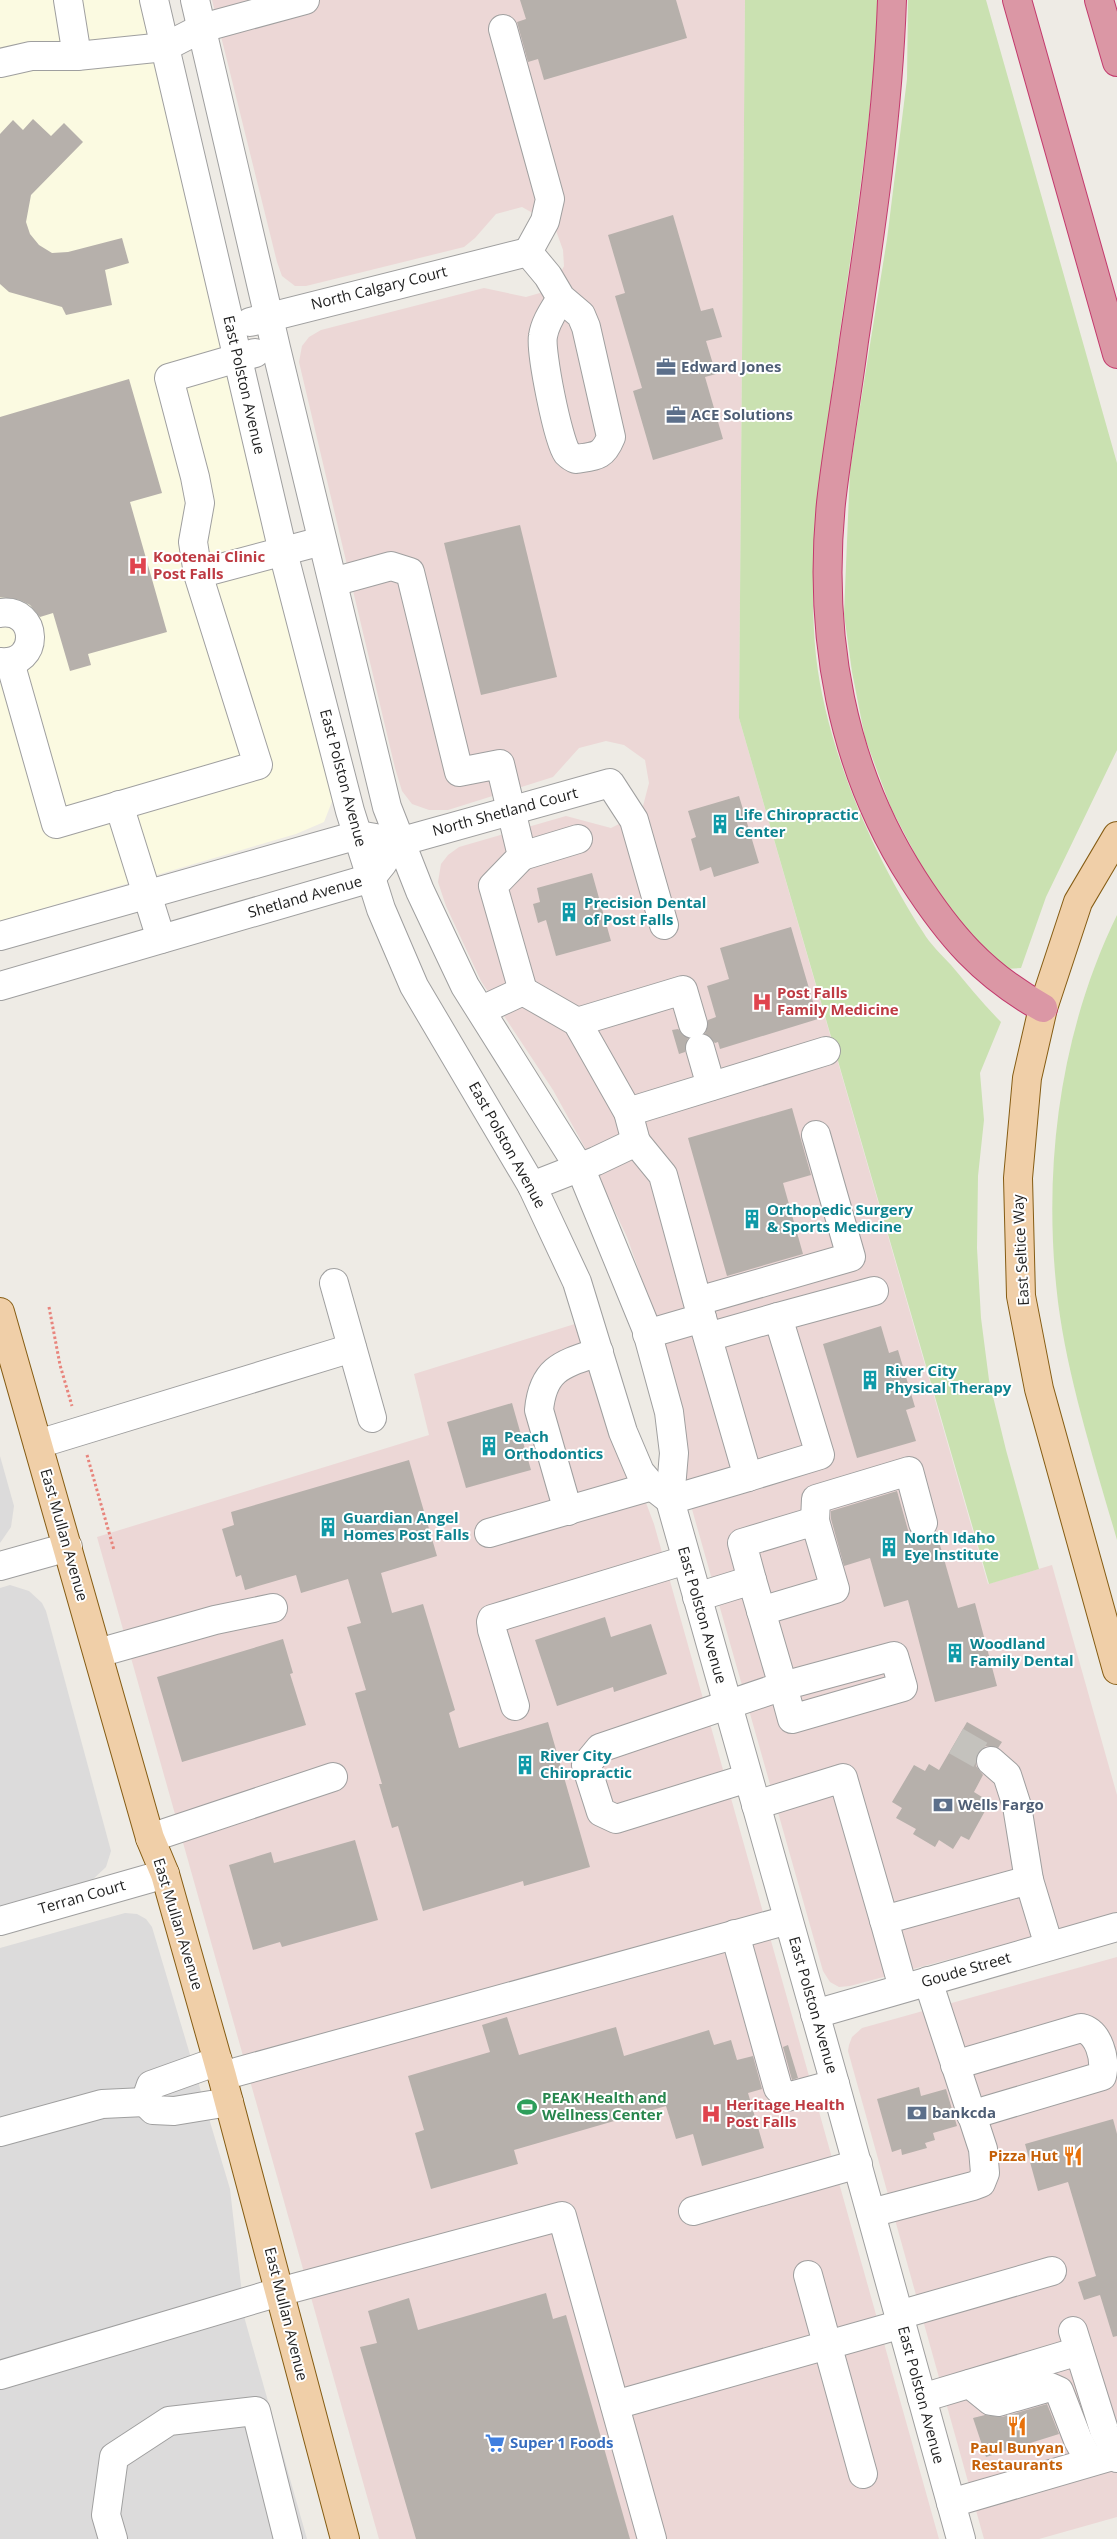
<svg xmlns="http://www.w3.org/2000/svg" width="1117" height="2539" font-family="'Open Sans',sans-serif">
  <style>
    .residential { fill: #dcdbdb }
    .commercial { fill: #ecd7d6 }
    .education { fill: #fbfae1 }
    .grass { fill: #cae1b1 }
    .building { fill: #b6b0ab }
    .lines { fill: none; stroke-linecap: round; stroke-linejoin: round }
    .minor-tunnel { stroke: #c4c2bd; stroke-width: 28; stroke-dasharray: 28 14; stroke-linecap: butt }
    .minor-casing { stroke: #9f9f9f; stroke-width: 30 }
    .major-casing { stroke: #855c13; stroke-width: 30 }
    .highway-casing { stroke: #c33a6d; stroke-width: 30 }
    .path { stroke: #e8847c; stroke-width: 3; stroke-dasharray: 2.5 2.5; stroke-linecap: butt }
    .minor { stroke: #fff; stroke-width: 28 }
    .major { stroke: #f0cfa8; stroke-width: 28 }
    .highway { stroke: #db97a5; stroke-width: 28 }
    .labels { text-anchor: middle; stroke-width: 4; stroke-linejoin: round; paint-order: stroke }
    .street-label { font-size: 15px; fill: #1e1e1e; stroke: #fff }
    .service-label { font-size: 15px; font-weight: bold; fill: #4e5e75; stroke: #fff; text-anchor: start }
    .health-label { font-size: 15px; font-weight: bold; fill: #be3a42; stroke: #fff; text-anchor: start }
    .culture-label { font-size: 15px; font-weight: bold; fill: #0d838f; stroke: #fff; text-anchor: start }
    .leisure-label { font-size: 15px; font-weight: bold; fill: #27864d; stroke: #fff; text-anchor: start }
    .food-label { font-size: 15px; font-weight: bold; fill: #c56008; stroke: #fff; text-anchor: end }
    .shop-label { font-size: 15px; font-weight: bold; fill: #366cbe; stroke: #fff; text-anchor: start }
  </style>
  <rect width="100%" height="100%" fill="#eeebe5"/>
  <g class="residential">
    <polygon points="0,1456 14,1506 11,1527 0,1543"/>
    <polygon points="10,1585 29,1591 42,1603 46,1611 111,1851 106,1867 91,1881 0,1909 0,1588"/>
    <polygon points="125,1913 137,1914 146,1919 152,1927 230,2189 245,2320 307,2539 0,2539 0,1948"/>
  </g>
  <g class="commercial">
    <polygon points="212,0 745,0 739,718 988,1584 1052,1565 1117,1795 1117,1914 850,1986 839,1987 830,1982 823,1971 686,1488 686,1437 683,1420 646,1291 627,1237 585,1148 553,1090 481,981 446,906 438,882 441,864 448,855 459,847 566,816 611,828 627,820 643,806 649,783 645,760 624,745 606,741 579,748 553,777 448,810 429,810 412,804 402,791 395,768 299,362 302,346 309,337 321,330 484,288 526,297 540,293 557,280 564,266 563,250 554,225 522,207 496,214 475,238 464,247 306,286 295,286 282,276 277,262"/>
    <polygon points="578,1323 654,1524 939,2539 379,2539 97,1537 429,1435 414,1374"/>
    <polygon points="1117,1957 1117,2517 1039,2539 984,2539 848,2051 849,2045 852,2037 862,2028"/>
  </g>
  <polygon class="education" points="0,0 140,0 333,799 324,822 296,834 0,921"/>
  <g class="grass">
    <path d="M 745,0 L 878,0 C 872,144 844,286 827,430 C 818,506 808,580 816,656 C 826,747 873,856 923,932 C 930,944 941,954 951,965 C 967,984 983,1004 1001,1022 L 980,1073 L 984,1120 L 978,1176 L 977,1248 L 981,1318 L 989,1380 L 1006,1450 L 1039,1569 L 989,1584 L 739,718 Z"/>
    <polygon points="908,0 986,0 1117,463 1117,750 1046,897 1021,968 1004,969 983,961 923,869 891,808 865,738 852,672 844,614 850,469 887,239 907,79"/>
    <path d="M 1117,915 L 1117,1540 C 1095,1463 1068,1380 1058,1302 C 1042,1171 1059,1034 1117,915 Z"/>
  </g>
  <g class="building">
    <polygon points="520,0 676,0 687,38 544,80 538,59 528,62 517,22 526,19"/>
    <polygon points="33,119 51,136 64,123 83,142 31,195 26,222 30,234 39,245 52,253 68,252 122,238 129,263 105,270 112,305 66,315 62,307 9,292 0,284 0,134 13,120 23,130"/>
    <polygon points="673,215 701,311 713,308 722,337 706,341 716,374 705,377 723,439 653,460 633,391 642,388 615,296 625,293 608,235"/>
    <polygon points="129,379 162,493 130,502 167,632 88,654 91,665 70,671 53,613 40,617 30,605 20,600 0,597 0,417"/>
    <polygon points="520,525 557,677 481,695 444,543"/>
    <polygon points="739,796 759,863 714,877 711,867 700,871 691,839 696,837 688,811"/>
    <polygon points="592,873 611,941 556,956 546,920 538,923 533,904 540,902 537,888"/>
    <polygon points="791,927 818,1019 720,1049 718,1042 715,1043 705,1034 708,1020 716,1017 707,986 729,979 720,948"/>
    <polygon points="678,1029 688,1038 685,1052 679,1054 672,1030"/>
    <polygon points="792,1108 811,1175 783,1183 803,1254 727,1276 688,1138"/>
    <polygon points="881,1326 889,1353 898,1350 915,1407 906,1410 916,1441 857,1458 823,1344"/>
    <polygon points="512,1403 531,1470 466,1488 447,1422"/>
    <polygon points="409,1460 437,1556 381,1573 392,1613 423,1604 455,1710 449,1713 459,1748 548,1722 590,1867 524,1886 523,1881 423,1911 398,1826 392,1828 379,1784 382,1784 355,1693 366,1690 347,1627 361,1623 348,1579 301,1593 296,1575 245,1590 241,1575 236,1577 222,1529 234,1525 231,1512"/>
    <polygon points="897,1491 910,1537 927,1538 936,1531 958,1608 975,1603 997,1686 935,1702 908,1600 884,1607 870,1558 844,1566 831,1519 831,1511"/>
    <polygon points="605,1617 611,1637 651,1624 667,1674 614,1692 613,1687 557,1706 535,1640"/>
    <polygon points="283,1639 293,1673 290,1674 306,1725 182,1762 157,1677"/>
    <polygon points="967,1722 1002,1742 998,1748 986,1746 979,1751 976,1758 976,1766 983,1775 974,1792 990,1802 969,1840 961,1836 953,1849 939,1840 935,1847 913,1834 916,1829 896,1818 902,1808 892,1802 914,1765 925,1771 929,1764 939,1770"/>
    <polygon points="355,1840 378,1920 282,1947 280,1942 253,1950 229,1865 271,1852 274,1863"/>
    <polygon points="507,2017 519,2055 616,2027 624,2056 709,2030 714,2045 731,2040 737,2060 753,2056 762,2089 748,2093 764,2148 702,2166 693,2134 676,2139 666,2106 514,2150 518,2164 431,2189 415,2133 424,2130 408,2076 490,2052 482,2025"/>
    <polygon points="788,2045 798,2078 792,2080 783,2047"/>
    <polygon points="919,2087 921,2096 946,2089 957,2126 933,2133 935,2140 925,2143 927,2148 902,2155 901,2149 892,2152 877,2099"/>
    <polygon points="1113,2119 1117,2134 1117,2336 1113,2337 1100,2295 1084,2300 1078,2282 1096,2276 1068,2182 1038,2191 1025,2144"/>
    <polygon points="546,2293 553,2319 566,2315 630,2539 416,2539 360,2347 377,2343 368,2311 409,2298 418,2330"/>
    <polygon points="1047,2404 1059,2434 986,2457 973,2418 985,2415 1002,2417"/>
  </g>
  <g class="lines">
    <polyline class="minor-tunnel" points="956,1741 991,1761"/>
    <defs>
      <g id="minor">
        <polyline points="68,0 77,56"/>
        <polyline points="154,0 283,552 350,811 381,909 414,986 532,1186 577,1282 623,1432 640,1472 652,1486 670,1500"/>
        <polyline points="195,0 276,348 387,807 420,891 465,986 582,1172 646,1328 669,1412 674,1453 670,1500 835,2084 961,2539"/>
        <polyline points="503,29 550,199 545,221 528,252"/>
        <polyline points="0,63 31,56 77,56 165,47 202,28 305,0"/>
        <path d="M 528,252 L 548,276 L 561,298 L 581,315 L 586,327 L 611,437 C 603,457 596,456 576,459 C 573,458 569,455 567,453 C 558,441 540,351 543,336 C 545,322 554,310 561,298"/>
        <polyline points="250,322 528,252"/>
        <polyline points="198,574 322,541"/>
        <polyline points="333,582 391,566 410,572 459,772 500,764 522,856 493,886 523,991"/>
        <path d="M 0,613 C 39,607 41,666 0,662"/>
        <polyline points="10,662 56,824 258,765 198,574 193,542 200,503 195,477 169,378 255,353"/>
        <polyline points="119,805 161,939"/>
        <polyline points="522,856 578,839"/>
        <polyline points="0,936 358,835 399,842 610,783 634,820 664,925"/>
        <polyline points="0,986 371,878 383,863"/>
        <polyline points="482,1010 523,991 577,1022 628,1112 636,1142"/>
        <polyline points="577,1022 683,990 693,1024"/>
        <polyline points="700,1048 711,1086"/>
        <polyline points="628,1112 826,1051"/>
        <polyline points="532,1186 596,1161 636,1142 663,1175 702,1318"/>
        <polyline points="334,1283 372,1418"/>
        <polyline points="698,1301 851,1257 816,1135"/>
        <polyline points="778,1317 874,1291"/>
        <polyline points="647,1334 702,1318 748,1477 670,1500"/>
        <polyline points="708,1337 778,1317 820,1455 748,1477"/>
        <polyline points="38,1444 352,1348"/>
        <path d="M 568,1511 L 539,1410 C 543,1368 563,1364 599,1352"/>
        <polyline points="815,1521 816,1499 909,1471 923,1523"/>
        <polyline points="489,1533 652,1486"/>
        <polyline points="0,1566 68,1547"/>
        <polyline points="752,1580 742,1543 815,1521 835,1589 761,1611"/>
        <polyline points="697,1597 752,1580 783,1686 600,1748 586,1765 601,1812 616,1819 748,1778"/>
        <polyline points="98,1653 215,1620 273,1608"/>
        <polygon points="894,1656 903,1687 792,1719 783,1686"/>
        <polyline points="515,1706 492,1630 491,1622 492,1619 686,1560"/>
        <polyline points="991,1761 1007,1775 1017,1806 1029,1880"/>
        <polyline points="756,1805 843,1778 884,1920"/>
        <polyline points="150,1838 333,1777"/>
        <polyline points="0,1921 165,1874"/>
        <polyline points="735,1934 778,2088 787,2097 835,2084"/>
        <polyline points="903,1988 884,1920 1029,1880 1049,1946"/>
        <polyline points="815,2014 1117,1927"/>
        <polyline points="218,2061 151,2085 145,2102 153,2110 174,2111 229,2102"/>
        <path d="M 955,2065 L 1081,2028 C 1099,2032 1106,2059 1102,2076 L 971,2115"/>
        <polyline points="222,2076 788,1920"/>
        <polyline points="0,2132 102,2104 145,2102"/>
        <polyline points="693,2211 858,2164"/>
        <polyline points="871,2213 973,2186 981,2183 985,2173 983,2149 928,1981"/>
        <polyline points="808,2275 863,2474"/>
        <polyline points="899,2315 1052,2271"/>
        <polyline points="1073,2331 1104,2430 1117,2454"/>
        <polyline points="0,2375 279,2292 562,2216 652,2539"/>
        <polyline points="970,2384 991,2401 998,2402 1050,2387 1059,2391 1078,2440 1090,2462"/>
        <polyline points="922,2398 1079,2351"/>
        <polyline points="615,2405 902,2324"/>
        <polyline points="951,2503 1116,2455 1117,2458"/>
        <polyline points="113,2539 106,2515 114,2457 169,2421 256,2411 288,2539"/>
      </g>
      <g id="major">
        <polyline points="1117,836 1078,902 1043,1008 1027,1078 1018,1178 1021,1296 1039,1389 1117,1670"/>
        <polyline points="0,1312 150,1838 165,1874 222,2076 345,2539"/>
      </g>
      <g id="highway">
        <path d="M 892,0 C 888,115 871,228 854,341 C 847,395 837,449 831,503 C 818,635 841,767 913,879 C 949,935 983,975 1043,1008"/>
        <polyline points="1017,0 1117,354"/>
        <polyline points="1099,0 1117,62"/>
      </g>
    </defs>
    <use href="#minor" class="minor-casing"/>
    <use href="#major" class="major-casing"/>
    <use href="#highway" class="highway-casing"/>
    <g class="path">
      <polyline points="49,1307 60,1365 72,1406"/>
      <polyline points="87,1455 114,1550"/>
    </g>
    <use href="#minor" class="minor"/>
    <use href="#major" class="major"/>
    <use href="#highway" class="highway"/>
  </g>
  <defs>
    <symbol id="office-bare" viewBox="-9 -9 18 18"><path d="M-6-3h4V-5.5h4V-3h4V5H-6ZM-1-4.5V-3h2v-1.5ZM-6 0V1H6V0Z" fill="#5c6f8a" stroke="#fff" stroke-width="2.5" paint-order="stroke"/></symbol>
    <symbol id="hospital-bare" viewBox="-9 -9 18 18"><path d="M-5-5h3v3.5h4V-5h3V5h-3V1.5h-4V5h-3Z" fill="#e0444e" stroke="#fff" stroke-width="2.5" paint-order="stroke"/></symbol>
    <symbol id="building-bare" viewBox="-9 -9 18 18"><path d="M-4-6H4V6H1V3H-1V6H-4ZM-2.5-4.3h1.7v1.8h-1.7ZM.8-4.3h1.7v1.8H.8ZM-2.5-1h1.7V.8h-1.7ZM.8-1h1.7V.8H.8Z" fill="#0f9aa8" stroke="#fff" stroke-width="2.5" paint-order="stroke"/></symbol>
    <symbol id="bank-bare" viewBox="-9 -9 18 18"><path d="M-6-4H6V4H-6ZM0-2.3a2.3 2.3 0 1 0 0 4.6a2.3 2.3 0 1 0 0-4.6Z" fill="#5c6f8a" stroke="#fff" stroke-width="2.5" paint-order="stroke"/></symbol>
    <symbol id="stadium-bare" viewBox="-9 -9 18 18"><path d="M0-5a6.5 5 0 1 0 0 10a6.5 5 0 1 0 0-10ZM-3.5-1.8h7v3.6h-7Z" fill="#2e9e5b" stroke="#fff" stroke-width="2.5" paint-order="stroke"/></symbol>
    <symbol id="restaurant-bare" viewBox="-9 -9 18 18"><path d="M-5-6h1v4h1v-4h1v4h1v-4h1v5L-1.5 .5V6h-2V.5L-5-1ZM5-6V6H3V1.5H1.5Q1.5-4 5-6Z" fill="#e8710a" stroke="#fff" stroke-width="2.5" paint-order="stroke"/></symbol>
    <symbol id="supermarket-bare" viewBox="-9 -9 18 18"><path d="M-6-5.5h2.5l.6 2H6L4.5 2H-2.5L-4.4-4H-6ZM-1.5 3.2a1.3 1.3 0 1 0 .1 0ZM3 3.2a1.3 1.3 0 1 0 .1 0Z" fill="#3f7fe0" stroke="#fff" stroke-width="2.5" paint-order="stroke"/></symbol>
  </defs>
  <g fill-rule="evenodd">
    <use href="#office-bare" x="652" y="353" width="28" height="28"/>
    <use href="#office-bare" x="662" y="401" width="28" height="28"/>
    <use href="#hospital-bare" x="124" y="552" width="28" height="28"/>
    <use href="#building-bare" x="706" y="810" width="28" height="28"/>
    <use href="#building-bare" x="555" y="898" width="28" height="28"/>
    <use href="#hospital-bare" x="748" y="988" width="28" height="28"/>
    <use href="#building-bare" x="738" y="1205" width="28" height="28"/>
    <use href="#building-bare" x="856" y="1366" width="28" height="28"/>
    <use href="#building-bare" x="475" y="1432" width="28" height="28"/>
    <use href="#building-bare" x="314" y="1513" width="28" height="28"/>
    <use href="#building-bare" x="875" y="1533" width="28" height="28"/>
    <use href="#building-bare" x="941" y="1639" width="28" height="28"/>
    <use href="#building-bare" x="511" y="1751" width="28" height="28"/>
    <use href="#bank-bare" x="929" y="1791" width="28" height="28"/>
    <use href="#stadium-bare" x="513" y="2093" width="28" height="28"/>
    <use href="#bank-bare" x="903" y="2099" width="28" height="28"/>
    <use href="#hospital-bare" x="697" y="2100" width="28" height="28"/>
    <use href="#restaurant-bare" x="1059" y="2142" width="28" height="28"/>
    <use href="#restaurant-bare" x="1003" y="2412" width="28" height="28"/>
    <use href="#supermarket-bare" x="481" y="2429" width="28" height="28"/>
  </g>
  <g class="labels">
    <g class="street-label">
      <text transform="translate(379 288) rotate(-14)" y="5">North Calgary Court</text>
      <text transform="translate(244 385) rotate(77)" y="5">East Polston Avenue</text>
      <text transform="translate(343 778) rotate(75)" y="5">East Polston Avenue</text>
      <text transform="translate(505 812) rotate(-15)" y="5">North Shetland Court</text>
      <text transform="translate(305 897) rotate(-16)" y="5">Shetland Avenue</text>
      <text transform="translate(507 1145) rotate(61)" y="5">East Polston Avenue</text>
      <text transform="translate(1021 1250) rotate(-93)" y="5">East Seltice Way</text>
      <text transform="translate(64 1535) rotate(74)" y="5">East Mullan Avenue</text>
      <text transform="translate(702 1615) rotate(74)" y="5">East Polston Avenue</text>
      <text transform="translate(82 1897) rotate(-16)" y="5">Terran Court</text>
      <text transform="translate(178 1924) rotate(73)" y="5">East Mullan Avenue</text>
      <text transform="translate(966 1970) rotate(-16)" y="5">Goude Street</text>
      <text transform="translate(813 2005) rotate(74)" y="5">East Polston Avenue</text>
      <text transform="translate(286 2314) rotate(76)" y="5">East Mullan Avenue</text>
      <text transform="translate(921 2395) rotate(75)" y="5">East Polston Avenue</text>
    </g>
    <g class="service-label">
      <text x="681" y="372">Edward Jones</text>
      <text x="691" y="420">ACE Solutions</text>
      <text x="958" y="1810">Wells Fargo</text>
      <text x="932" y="2118">bankcda</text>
    </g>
    <g class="health-label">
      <text x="153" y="562">Kootenai Clinic<tspan x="153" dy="17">Post Falls</tspan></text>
      <text x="777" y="998">Post Falls<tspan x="777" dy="17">Family Medicine</tspan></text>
      <text x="726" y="2110">Heritage Health<tspan x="726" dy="17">Post Falls</tspan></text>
    </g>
    <g class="culture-label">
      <text x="735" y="820">Life Chiropractic<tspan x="735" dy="17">Center</tspan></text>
      <text x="584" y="908">Precision Dental<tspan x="584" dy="17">of Post Falls</tspan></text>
      <text x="767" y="1215">Orthopedic Surgery<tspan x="767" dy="17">&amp; Sports Medicine</tspan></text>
      <text x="885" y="1376">River City<tspan x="885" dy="17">Physical Therapy</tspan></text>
      <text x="504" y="1442">Peach<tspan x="504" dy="17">Orthodontics</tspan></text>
      <text x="343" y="1523">Guardian Angel<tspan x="343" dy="17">Homes Post Falls</tspan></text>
      <text x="904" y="1543">North Idaho<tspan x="904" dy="17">Eye Institute</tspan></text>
      <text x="970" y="1649">Woodland<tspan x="970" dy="17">Family Dental</tspan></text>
      <text x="540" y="1761">River City<tspan x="540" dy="17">Chiropractic</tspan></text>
    </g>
    <g class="leisure-label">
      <text x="542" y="2103">PEAK Health and<tspan x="542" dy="17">Wellness Center</tspan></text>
    </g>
    <g class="food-label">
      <text x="1058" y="2161">Pizza Hut</text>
      <text x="1017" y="2453" text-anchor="middle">Paul Bunyan<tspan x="1017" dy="17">Restaurants</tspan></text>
    </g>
    <g class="shop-label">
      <text x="510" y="2448">Super 1 Foods</text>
    </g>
  </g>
</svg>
